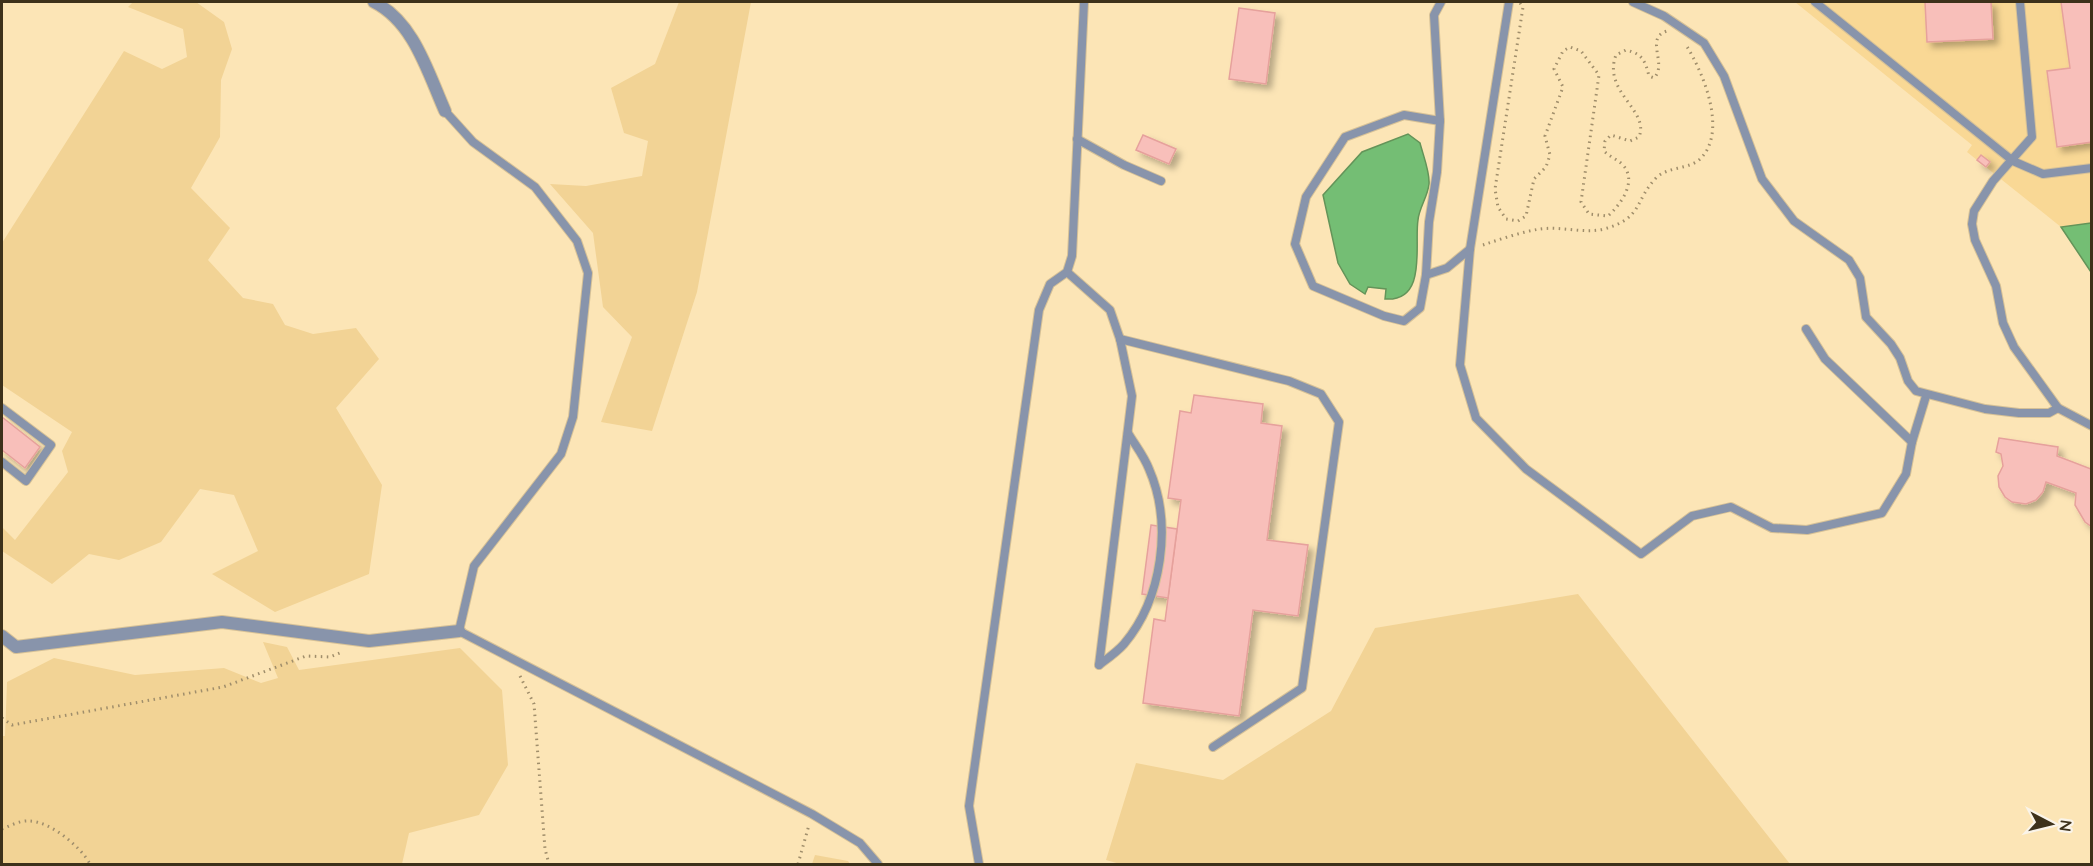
<svg xmlns="http://www.w3.org/2000/svg" width="2093" height="866" font-family="Quicksand,sans-serif">
  <style>
    .built { fill: #f9d895 }
    .green { fill: #f2d395 }
    .water { fill: #74be74; stroke: #649459; stroke-width: 1.5 }
    .building { fill: #f8bfba; stroke: #e6a19c; stroke-width: 1.5; filter: url(#shadow) }
    .lines { fill: none; stroke-linecap: round; stroke-linejoin: round }
    .lane-casing { stroke: #d6c197; stroke-width: 10 }
    .street-casing { stroke: #d6c197; stroke-width: 14 }
    .path { stroke: #a08e6b; stroke-width: 3; stroke-dasharray: 1.5 4.5; stroke-linecap: butt }
    .lane { stroke: #8894ab; stroke-width: 8 }
    .street { stroke: #8894ab; stroke-width: 12 }
  </style>
  <defs>
    <filter id="shadow"><feDropShadow dx="5" dy="5" stdDeviation="3" flood-color="#0004"/></filter>
  </defs>
  <rect width="100%" height="100%" fill="#fce5b6"/>
  <polygon class="built" points="1795,2 2091,2 2091,223 2061,227 1967,152 1972,145"/>
  <g class="green">
    <polygon points="133,2 196,2 224,22 232,49 221,80 220,137 191,188 230,228 208,260 243,298 273,304 285,325 313,334 356,328 379,359 336,408 382,485 369,574 275,612 212,574 258,551 234,495 200,489 161,542 119,560 89,554 52,584 2,551 2,527 15,540 68,472 62,451 72,432 2,385 2,243 124,51 162,69 187,57 183,29 128,7"/>
    <polygon points="679,2 751,2 697,292 652,431 601,422 632,337 603,307 593,233 550,184 586,186 642,176 648,141 624,133 611,88 655,64"/>
    <polygon points="1578,594 1790,864 1120,864 1106,860 1136,763 1223,780 1331,711 1375,628"/>
    <polygon points="263,642 287,647 299,670 460,648 502,690 508,765 479,815 409,833 402,864 2,864 2,736 5,736 7,682 54,658 135,675 224,668 261,683 278,678"/>
    <polygon points="815,855 848,861 850,864 812,864"/>
  </g>
  <g class="water">
    <path d="M 1408,134 L 1420,143 C 1423,155 1430,172 1429,184 C 1428,196 1419,208 1418,220 C 1414,244 1428,302 1385,299 L 1386,289 L 1368,287 L 1365,294 L 1350,284 L 1338,263 L 1323,195 L 1362,152 Z"/>
    <polygon points="2091,223 2092,223 2091,272 2061,227"/>
  </g>
  <g class="building">
    <polygon points="1925,2 1991,2 1993,39 1927,42"/>
    <polygon points="2061,2 2092,2 2092,142 2057,147 2047,71 2070,68"/>
    <polygon points="1239,8 1275,13 1266,84 1229,79"/>
    <polygon points="1143,135 1176,149 1169,164 1136,150"/>
    <polygon points="1981,155 1990,162 1986,167 1977,160"/>
    <polygon points="1194,395 1263,404 1261,423 1282,426 1267,540 1308,545 1298,616 1253,610 1239,716 1143,703 1154,619 1165,621 1181,500 1168,498 1180,411 1191,413"/>
    <polygon points="2,417 40,447 25,468 2,450"/>
    <polygon points="1999,438 2058,447 2057,456 2091,469 2092,527 2085,522 2075,505 2076,493 2046,482 2043,492 2036,500 2026,504 2012,502 2005,497 1999,487 1998,476 2003,466 2001,454 1996,452"/>
    <polygon points="1151,525 1177,529 1168,598 1142,594"/>
  </g>
  <g class="lines">
    <defs>
      <g id="lane">
        <polyline points="1509,2 1470,249 1460,365 1476,418 1526,469 1641,554 1692,516 1731,507 1772,528 1807,530 1882,513 1906,474 1912,442 1926,396"/>
        <polyline points="1633,2 1664,16 1704,43 1724,76 1762,179 1794,221 1849,260 1860,278 1866,317 1891,344 1900,358 1908,381 1916,391 1985,409 2019,413 2049,413 2058,408"/>
        <polyline points="1815,2 2013,161 2043,174 2092,168"/>
        <polyline points="2020,2 2032,137 1993,181 1974,211 1972,224 1975,240 1996,286 2003,323 2014,347 2058,408 2092,426"/>
        <polyline points="445,111 473,142 535,187 577,241 588,273 573,417 561,454 474,566 459,631 812,814 860,843 878,864"/>
        <polygon points="1404,115 1440,121 1437,172 1429,222 1426,275 1420,308 1404,321 1384,316 1313,286 1295,244 1306,197 1345,137"/>
        <polyline points="1440,121 1434,15 1441,2"/>
        <polyline points="1077,139 1124,165 1161,181"/>
        <polyline points="1067,272 1110,310 1120,339 1132,396 1099,665"/>
        <polyline points="1426,275 1447,268 1470,249"/>
        <polyline points="1806,329 1825,359 1912,442"/>
        <polyline points="1120,339 1289,381 1321,394 1339,422 1302,688 1213,747"/>
        <polyline points="2,408 51,445 26,481 2,462"/>
        <path d="M 1099,665 C 1107,659 1117,652 1124,644 C 1162,599 1173,524 1149,469 C 1144,456 1135,445 1128,433"/>
        <polyline points="979,864 969,806 1039,310 1050,284 1067,272 1072,256 1084,2"/>
      </g>
      <g id="street">
        <path d="M 374,2 C 414,22 428,73 445,111"/>
        <polyline points="2,636 16,647 222,622 369,641 459,631"/>
      </g>
    </defs>
    <use href="#lane" class="lane-casing"/>
    <use href="#street" class="street-casing"/>
    <g class="path">
      <path d="M 1520,3 L 1523,7 L 1495,189 L 1498,207 L 1506,219 L 1518,221 L 1526,216 L 1534,179 L 1546,167 L 1550,155 L 1545,136 L 1563,87 L 1554,69 L 1563,51 L 1570,47 L 1581,51 L 1599,75 L 1581,202 L 1589,214 L 1608,216 C 1620,205 1638,182 1623,165 C 1617,159 1610,157 1604,151 L 1605,141 L 1611,135 L 1630,141 L 1639,137 C 1650,110 1602,92 1616,55 L 1626,50 C 1643,54 1645,61 1649,76 L 1654,78 C 1668,64 1644,38 1667,31"/>
      <path d="M 1483,245 C 1501,239 1521,232 1540,229 C 1561,226 1584,234 1604,229 C 1644,218 1634,200 1657,177 C 1668,167 1688,169 1699,160 C 1729,133 1703,72 1686,45"/>
      <polyline points="520,676 534,704 545,849 549,864"/>
      <polyline points="2,718 12,725 223,687 306,656 330,657 342,652"/>
      <path d="M 2,829 C 9,826 21,820 29,821 C 50,821 81,847 90,864"/>
      <polyline points="798,864 809,825"/>
    </g>
    <use href="#lane" class="lane"/>
    <use href="#street" class="street"/>
  </g>
  <rect width="2093" height="866" fill="none" stroke="#3d311a" stroke-width="6"/>
  <g transform="translate(2051 824) rotate(97)" stroke="#faf4e9" stroke-width="4.5" paint-order="stroke">
  <path d="M0-4.5L10 22L0 15L-10 22Z" fill="#3d311a"/>
  <text y="-9" font-size="16" font-weight="bold" text-anchor="middle" fill="#3d311a">N</text>
  </g>
</svg>
